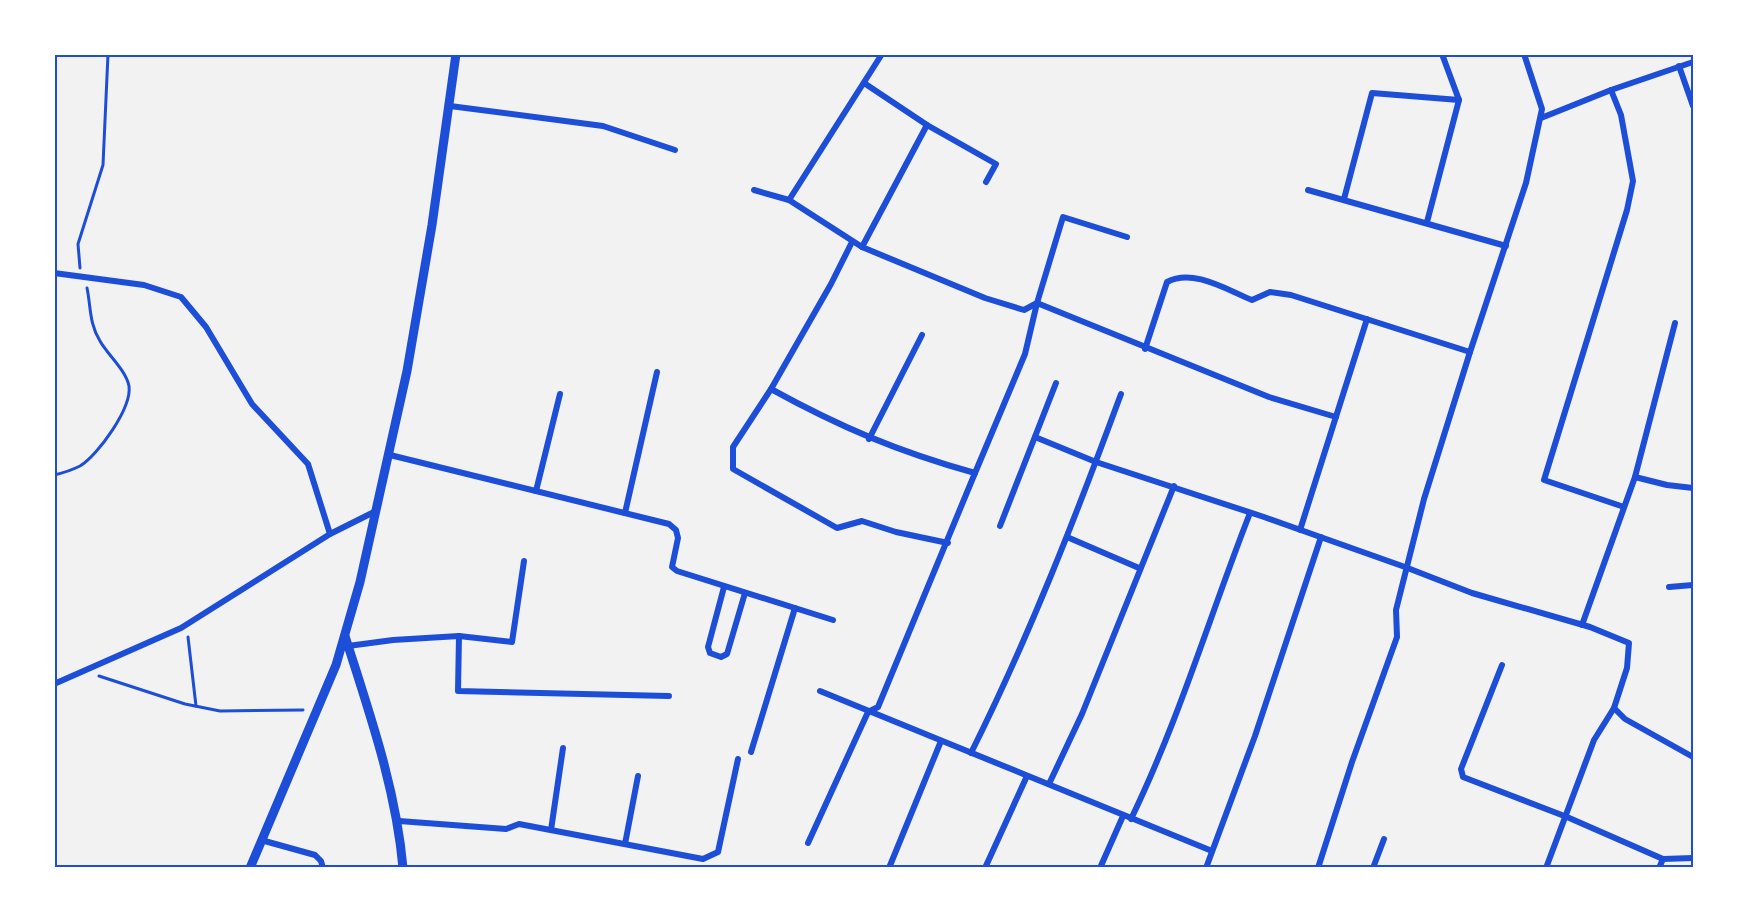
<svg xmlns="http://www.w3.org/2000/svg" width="1747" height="922" font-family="'Roboto Condensed',sans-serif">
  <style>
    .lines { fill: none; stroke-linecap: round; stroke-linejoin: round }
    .path { stroke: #1d4ed8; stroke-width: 3 }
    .minor { stroke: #1d4ed8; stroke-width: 6 }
    .tertiary { stroke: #1d4ed8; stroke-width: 9 }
    .neatline { fill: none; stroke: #1d4ed8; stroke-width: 2 }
  </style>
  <rect width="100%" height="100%" fill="#f2f2f2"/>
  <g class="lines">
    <g class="path">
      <polyline points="80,268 78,244 103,165 108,54"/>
      <path d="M 54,475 C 63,473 72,470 80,466 C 98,455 132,408 129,386 C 126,370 107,354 100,341 C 89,323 91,307 87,288"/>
      <polyline points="188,637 196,706"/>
      <polyline points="99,676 185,704 220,711 303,710"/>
    </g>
    <g class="minor">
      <polyline points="1679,66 1693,106"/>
      <polyline points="1611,90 1621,115 1633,181 1627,210 1544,480 1624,507"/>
      <polyline points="450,106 603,126 675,150"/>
      <polyline points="1541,118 1611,90 1693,62"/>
      <polyline points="927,125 996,164 986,182"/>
      <polyline points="754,190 789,200 862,247 927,125 864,83"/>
      <polyline points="1308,190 1506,246"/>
      <polyline points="1344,199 1372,93 1459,100"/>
      <polyline points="789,200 882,54"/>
      <polyline points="1427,222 1459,100 1442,54"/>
      <polyline points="852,242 831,284 771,389 733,447 733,469 837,528 862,521 896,532 948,543"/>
      <polyline points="862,247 985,298 1024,310 1037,303 1063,217 1127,237"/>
      <polyline points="54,273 144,285 181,297 206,327 252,404 308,464 330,534"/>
      <path d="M 1145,349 L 1167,282 C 1193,268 1227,290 1252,300 L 1270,292 L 1291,295 L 1470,352"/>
      <path d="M 771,389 C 840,427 899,452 975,473 L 878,707 L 868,712 L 808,843"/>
      <polyline points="1035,437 1096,462 1264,517 1405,567 1472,593 1590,627 1629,643 1627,668 1614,708 1594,740 1546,868"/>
      <polyline points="869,439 922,335"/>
      <polyline points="390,455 669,524 676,530 678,538 672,567 677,571 833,620"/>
      <polyline points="975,473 1025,354 1037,303 1269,397 1336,417"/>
      <polyline points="1635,477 1667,485 1693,488"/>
      <polyline points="536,491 560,394"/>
      <polyline points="625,513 657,372"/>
      <polyline points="1000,526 1056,383"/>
      <polyline points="1300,530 1367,319"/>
      <polyline points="1067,537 1139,568"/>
      <polyline points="724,587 708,647 710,653 721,657 727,654 745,593"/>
      <polyline points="1669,587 1693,585"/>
      <polyline points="1582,625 1635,477 1675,323"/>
      <polyline points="459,636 458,691 669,696"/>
      <polyline points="348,646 393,640 459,636 512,642 524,561"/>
      <polyline points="1502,665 1461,769 1463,777 1567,817 1663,859"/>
      <polyline points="54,684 181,628 330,534 376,511"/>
      <polyline points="820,691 1212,851"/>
      <polyline points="1614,708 1625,719 1693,757"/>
      <polyline points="751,752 795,608"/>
      <path d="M 971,753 C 1029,637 1076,516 1121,394"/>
      <polyline points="1049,784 1082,714 1174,486"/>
      <path d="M 1131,819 C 1179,720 1210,615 1250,513"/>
      <polyline points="399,821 506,829 519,824 703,859 718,852 738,759"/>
      <polyline points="551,830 563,748"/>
      <polyline points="261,840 315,855 321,861 323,868"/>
      <polyline points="625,844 638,776"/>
      <polyline points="889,868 941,741"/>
      <polyline points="985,868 1027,776"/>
      <polyline points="1100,868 1123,816"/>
      <polyline points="1206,868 1255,736 1321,537"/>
      <polyline points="1318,868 1352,762 1397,637 1396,610 1424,499 1470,352 1526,183 1542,109 1524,54"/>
      <polyline points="1373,868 1384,839"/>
      <polyline points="1659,868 1663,859 1693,858"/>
    </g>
    <g class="tertiary">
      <path d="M 345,636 C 369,712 396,788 403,868"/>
      <polyline points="250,868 336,665 360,582 407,371 432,225 456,54"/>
    </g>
  </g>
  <rect width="1747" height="922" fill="none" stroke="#ffffff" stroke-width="111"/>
  <rect x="56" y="56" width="1636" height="810" class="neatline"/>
</svg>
